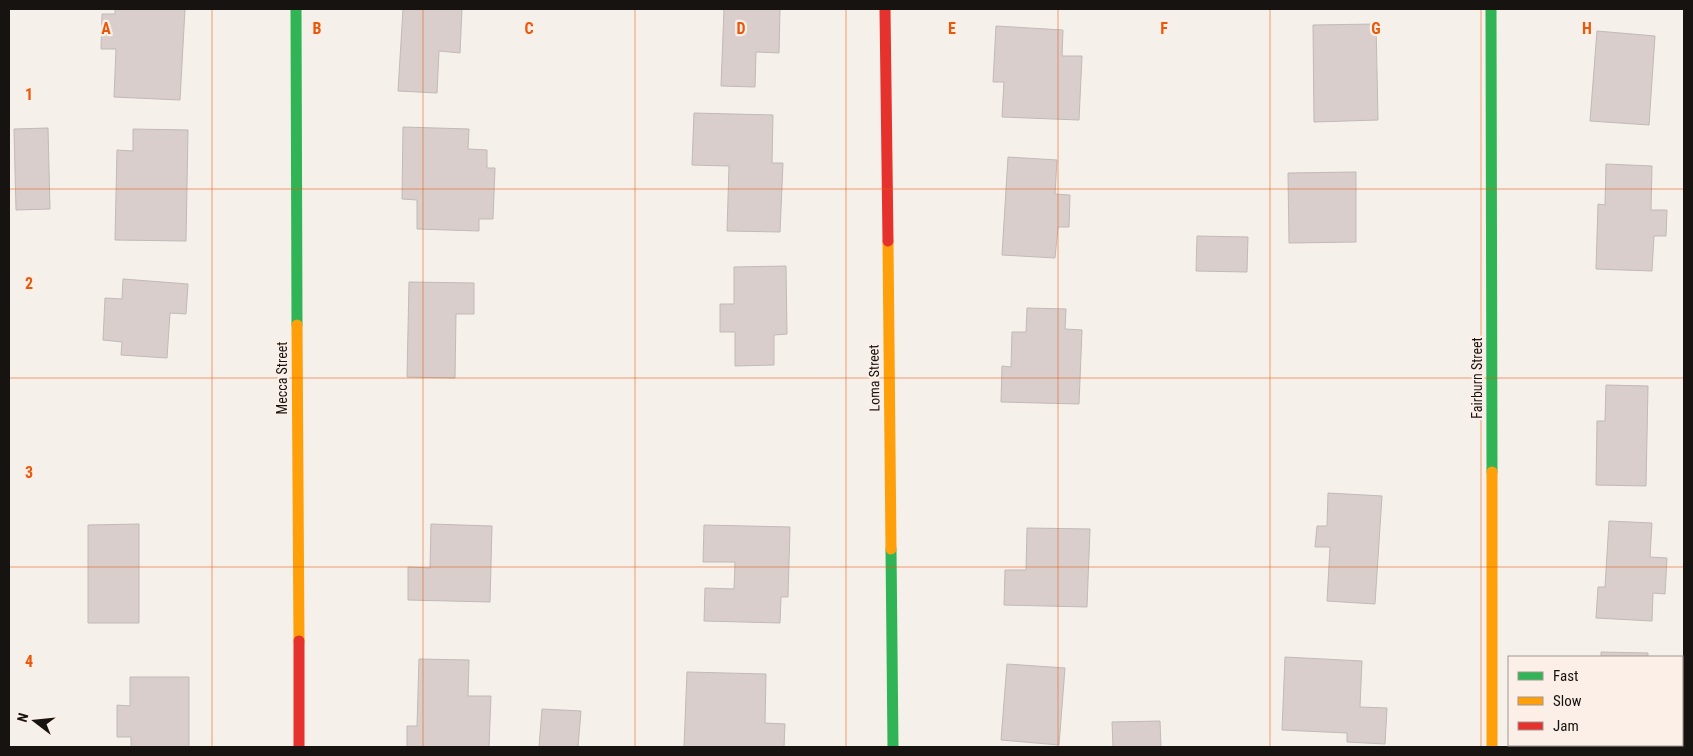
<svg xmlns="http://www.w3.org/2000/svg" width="1693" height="756" font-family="'Roboto Condensed',sans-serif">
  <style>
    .building { fill: #d9cecc; stroke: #c0bab8 }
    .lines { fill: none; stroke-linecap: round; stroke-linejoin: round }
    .fast { stroke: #30b455; stroke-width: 11 }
    .slow { stroke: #ff9f0a; stroke-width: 11 }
    .jam { stroke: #e5322d; stroke-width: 11 }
    .grid { fill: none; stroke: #e8590c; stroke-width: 1; stroke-opacity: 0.55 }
    .labels { text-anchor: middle; stroke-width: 4.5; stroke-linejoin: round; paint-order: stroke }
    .street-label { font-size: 14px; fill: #171310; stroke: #fbefe7 }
    .grid-label { font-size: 16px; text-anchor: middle; font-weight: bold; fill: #e8590c; stroke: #fbefe7; stroke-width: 4.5; stroke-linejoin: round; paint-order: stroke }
  </style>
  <rect width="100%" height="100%" fill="#f6f0eb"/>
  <g class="building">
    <polygon points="115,9 185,9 180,100 114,97 116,49 101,49 102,14 115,14"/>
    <polygon points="403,9 462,9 460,53 439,51 437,93 398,91"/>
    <polygon points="724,9 780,9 779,53 756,52 755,87 721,86"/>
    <polygon points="1376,24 1378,120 1314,122 1313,25"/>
    <polygon points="996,26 1063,30 1062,56 1082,56 1079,120 1002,117 1004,82 993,82"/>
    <polygon points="1597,31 1655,36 1649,125 1590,121"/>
    <polygon points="694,113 773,115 772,163 783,163 780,232 727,231 729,166 692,165"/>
    <polygon points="403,127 469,129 468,149 487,150 487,168 495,168 493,219 479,219 479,231 417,229 417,200 402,199"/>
    <polygon points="48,128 50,209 16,210 14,129"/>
    <polygon points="133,129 188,130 186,241 115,240 117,150 133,151"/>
    <polygon points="1008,157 1057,160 1055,194 1070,195 1069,227 1058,227 1055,258 1002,255"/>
    <polygon points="1606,164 1652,166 1651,210 1667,210 1666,236 1654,236 1652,271 1596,269 1598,204 1605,205"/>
    <polygon points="1356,172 1356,242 1289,243 1288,173"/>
    <polygon points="1197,236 1248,237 1247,272 1196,271"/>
    <polygon points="786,266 787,334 774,335 774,365 735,366 735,332 720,332 720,304 734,304 734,267"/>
    <polygon points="123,279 188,284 186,314 170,313 167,358 121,355 122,342 103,340 105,298 122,299"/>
    <polygon points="409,282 474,283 474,314 456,314 455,378 407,377"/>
    <polygon points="1027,308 1066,309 1065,329 1082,330 1079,404 1001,402 1002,366 1011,367 1012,332 1026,332"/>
    <polygon points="1606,385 1648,386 1646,486 1596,485 1597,421 1605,421"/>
    <polygon points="1328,493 1382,496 1375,604 1327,601 1330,547 1315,547 1317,526 1327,526"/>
    <polygon points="1609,521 1652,523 1650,557 1667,558 1665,594 1653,593 1652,621 1596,618 1598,587 1605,587"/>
    <polygon points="139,524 139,623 88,623 88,525"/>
    <polygon points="431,524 492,526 490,602 408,600 408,567 430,568"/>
    <polygon points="704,525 790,527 788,597 781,597 780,623 704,621 705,588 734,589 735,562 703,562"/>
    <polygon points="1027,528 1090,529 1087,607 1004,605 1005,570 1026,570"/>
    <polygon points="1601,652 1648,653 1648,657 1601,657"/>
    <polygon points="1285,657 1362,661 1360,707 1387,708 1385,744 1347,742 1347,733 1282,730"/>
    <polygon points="419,659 469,660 468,696 491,696 489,747 407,747 407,726 417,726"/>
    <polygon points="1007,664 1065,668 1059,745 1001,740"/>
    <polygon points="687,672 766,674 765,723 785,724 784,747 684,747"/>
    <polygon points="130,677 189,677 189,747 131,747 131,737 117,737 117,705 130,706"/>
    <polygon points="542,709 581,711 578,747 539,747"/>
    <polygon points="1160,721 1161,747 1113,747 1112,722"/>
    <polygon points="1599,745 1663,745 1663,747 1599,746"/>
  </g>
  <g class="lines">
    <g class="fast">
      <polyline points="296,9 297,325"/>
      <polyline points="1491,9 1492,472"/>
      <polyline points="891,549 893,747"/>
    </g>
    <g class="slow">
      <polyline points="888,241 891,549"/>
      <polyline points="297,325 299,641"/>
      <polyline points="1492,472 1492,747"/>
    </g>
    <g class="jam">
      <polyline points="885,9 888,241"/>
      <polyline points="299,641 299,747"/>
    </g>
  </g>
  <path class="grid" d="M 212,9 L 212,747M 423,9 L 423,747M 635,9 L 635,747M 846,9 L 846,747M 1058,9 L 1058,747M 1270,9 L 1270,747M 1481,9 L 1481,747M 9,189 L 1684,189M 9,378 L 1684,378M 9,567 L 1684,567"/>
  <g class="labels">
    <g class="street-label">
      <text transform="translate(282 378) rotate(-90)" y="5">Mecca Street</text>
      <text transform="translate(874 378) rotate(-91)" y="5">Loma Street</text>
      <text transform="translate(1477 378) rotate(-90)" y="5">Fairburn Street</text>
    </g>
  </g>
  <g class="grid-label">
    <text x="106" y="34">A</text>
    <text x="317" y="34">B</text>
    <text x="529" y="34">C</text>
    <text x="741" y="34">D</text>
    <text x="952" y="34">E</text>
    <text x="1164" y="34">F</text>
    <text x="1376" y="34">G</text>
    <text x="1587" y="34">H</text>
    <text x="29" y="100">1</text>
    <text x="29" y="289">2</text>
    <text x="29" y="478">3</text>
    <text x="29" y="667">4</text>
  </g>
  <rect width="1693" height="756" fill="none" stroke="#171310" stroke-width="20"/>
  <rect x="1508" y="656" width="175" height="90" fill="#fbefe7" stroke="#a09791"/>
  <rect x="1518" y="672" width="25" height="8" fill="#30b455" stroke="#a09791"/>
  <text x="1553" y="681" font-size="15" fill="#171310">Fast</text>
  <rect x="1518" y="697" width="25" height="8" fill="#ff9f0a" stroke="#a09791"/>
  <text x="1553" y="706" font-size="15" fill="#171310">Slow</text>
  <rect x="1518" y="722" width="25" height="8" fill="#e5322d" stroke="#a09791"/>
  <text x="1553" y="731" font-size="15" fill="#171310">Jam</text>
  <g transform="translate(35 721) rotate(286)" stroke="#fbefe7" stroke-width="4" paint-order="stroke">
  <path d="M0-4L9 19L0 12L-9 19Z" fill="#171310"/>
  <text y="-8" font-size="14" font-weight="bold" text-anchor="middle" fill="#171310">N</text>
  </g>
</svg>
